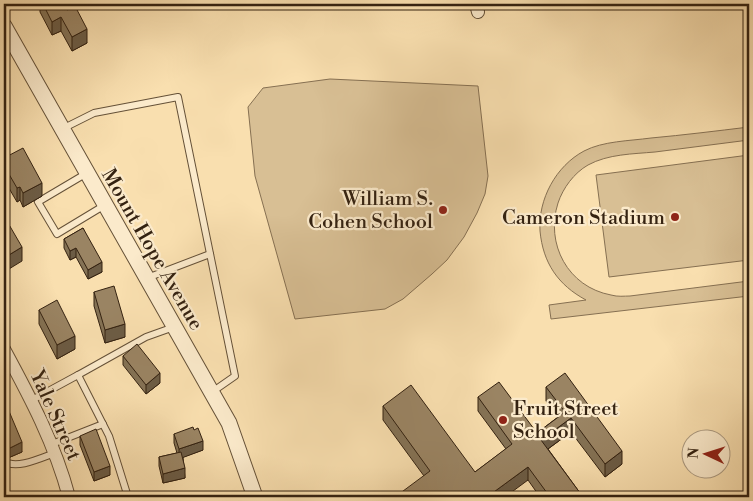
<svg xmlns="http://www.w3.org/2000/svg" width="753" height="501" font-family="'Libre Bodoni',serif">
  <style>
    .green { fill: #d8bf94; stroke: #867052 }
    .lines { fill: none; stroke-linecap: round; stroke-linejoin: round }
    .service-casing { stroke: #655138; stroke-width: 8 }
    .minor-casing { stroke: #655138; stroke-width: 14 }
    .tertiary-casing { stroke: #655138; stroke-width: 17 }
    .service { stroke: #fbeacb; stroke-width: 6 }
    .minor { stroke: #fbeacb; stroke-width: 12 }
    .tertiary { stroke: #fbeacb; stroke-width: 15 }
    .wall { fill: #847255; stroke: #342211 }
    .shaded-wall { fill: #6c5c45; stroke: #342211 }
    .building { fill: #9a8463; stroke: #342211 }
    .poi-dot { fill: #8f2418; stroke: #fbeacb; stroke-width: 2 }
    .labels { text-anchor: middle; stroke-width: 4.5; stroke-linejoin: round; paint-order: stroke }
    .poi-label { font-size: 20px; fill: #342211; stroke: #fbeacb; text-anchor: end }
    .street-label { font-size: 20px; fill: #342211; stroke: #fbeacb }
  </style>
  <rect width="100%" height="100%" fill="#f9dfaf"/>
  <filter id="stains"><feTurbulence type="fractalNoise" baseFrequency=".004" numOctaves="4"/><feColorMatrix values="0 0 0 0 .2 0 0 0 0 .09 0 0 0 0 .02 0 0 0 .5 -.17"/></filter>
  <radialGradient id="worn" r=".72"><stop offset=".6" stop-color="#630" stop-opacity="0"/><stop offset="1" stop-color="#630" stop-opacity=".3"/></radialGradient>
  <g class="green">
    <polygon points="330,79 478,86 488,176 485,194 477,213 464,237 447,260 432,274 403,299 385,309 295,319 255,176 248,107 263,88"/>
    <path d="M 749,127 L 749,140 C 718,144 686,148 655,152 C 633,154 608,154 588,165 C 574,173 563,188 558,203 C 545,244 568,287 611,295 C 618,297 624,296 630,296 L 749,281 L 749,296 L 551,319 L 549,305 L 586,300 C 558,285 543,263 540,231 C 538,199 556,166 584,151 C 603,141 629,141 651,138 C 684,135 716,131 749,127 Z"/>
    <polygon points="749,155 749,260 609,277 596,175"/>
  </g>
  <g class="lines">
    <defs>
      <g id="service">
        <polyline points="62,129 94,113 178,97 235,376 212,392"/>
        <polyline points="87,173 38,202 57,234 105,205"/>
        <polyline points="147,278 210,254"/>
        <polyline points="78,375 146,337 174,327"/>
        <polyline points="32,400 78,375 109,436 128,497"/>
        <polyline points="52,444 103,424"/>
        <path d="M 4,461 C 16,470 41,458 55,453"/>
      </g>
      <g id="minor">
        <polyline points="476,4 478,12"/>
        <path d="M 4,349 C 30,397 55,444 69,497"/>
      </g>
      <polyline id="tertiary" points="4,26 229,423 255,497"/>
    </defs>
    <use href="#service" class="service-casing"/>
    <use href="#minor" class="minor-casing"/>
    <use href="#tertiary" class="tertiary-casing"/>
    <use href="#service" class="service"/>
    <use href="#minor" class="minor"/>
    <use href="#tertiary" class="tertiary"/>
  </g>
  <g class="wall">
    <polygon points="40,4 64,4 87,43 72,51 61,31 52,35 40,12"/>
    <polygon points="4,158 42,196 23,207 20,200 17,202 6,183 6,178 4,174"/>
    <polygon points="83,228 102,272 88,279 76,257 70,260 64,248 64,239"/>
    <polygon points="94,292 125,337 105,343 94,306"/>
    <polygon points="39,310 75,349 57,359 39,324"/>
    <polygon points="123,356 160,383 146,394 123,365"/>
    <polygon points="546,387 622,464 605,477 571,432 548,449 583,497 540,497 528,480 424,476 383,420 383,406 475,472 506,449 478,411 478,397 537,433 558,417 546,401"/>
    <polygon points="4,405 22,452 8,458 4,449"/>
    <polygon points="174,434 203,450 183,457 185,478 163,483 159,466 159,457 177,453 174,443"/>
    <polygon points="80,436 110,475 94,481 80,445"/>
  </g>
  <g class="shaded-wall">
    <polygon points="61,17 61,31 52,35 52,22"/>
    <polygon points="87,29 87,43 72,51 72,37"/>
    <polygon points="42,183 42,196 23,207 23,193"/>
    <polygon points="20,187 20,200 17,202 17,188"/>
    <polygon points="22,247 22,261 4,272 4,258"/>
    <polygon points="76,248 76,257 70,260 70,251"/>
    <polygon points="102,262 102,272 88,279 88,270"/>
    <polygon points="125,324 125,337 105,343 105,330"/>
    <polygon points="75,336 75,349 57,359 57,345"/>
    <polygon points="160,373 160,383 146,394 146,385"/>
    <polygon points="571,418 571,432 541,454 541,440"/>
    <polygon points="203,441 203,450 179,459 179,449"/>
    <polygon points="22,442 22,452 8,458 8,449"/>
    <polygon points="622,451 622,464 605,477 605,464"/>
    <polygon points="110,466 110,475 94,481 94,472"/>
    <polygon points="528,467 528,480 505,497 487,497"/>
    <polygon points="185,468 185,478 163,483 163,474"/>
  </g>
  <g class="building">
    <polygon points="43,4 64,4 67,10 75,6 87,29 72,37 61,17 52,22"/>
    <polygon points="23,148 42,183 23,193 20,187 17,188 6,169 8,168 4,160 4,158"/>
    <polygon points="4,216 22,247 4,258"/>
    <polygon points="83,228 102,262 88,270 76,248 70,251 64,239"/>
    <polygon points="114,286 125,324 105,330 94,292"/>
    <polygon points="57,300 75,336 57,345 39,310"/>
    <polygon points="137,344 160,373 146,385 123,356"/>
    <polygon points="565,373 622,451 605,464 571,418 541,440 583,497 550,497 528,467 487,497 395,497 430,471 383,406 411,385 475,472 512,444 478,397 499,382 537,433 565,412 546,387"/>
    <polygon points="6,404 22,442 8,449 4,440 4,405"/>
    <polygon points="193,427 194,430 198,428 203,441 179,449 174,434"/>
    <polygon points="96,429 110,466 94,472 80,436"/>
    <polygon points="181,452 185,468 163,474 159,457"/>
    <polygon points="189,494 190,497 179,497"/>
    <polygon points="216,495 217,497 209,497"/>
  </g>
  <g class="poi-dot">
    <circle cx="443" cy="210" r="5"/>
    <circle cx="675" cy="217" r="5"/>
    <circle cx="503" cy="420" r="5"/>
  </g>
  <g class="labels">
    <g class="poi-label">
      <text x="433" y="205">William S.<tspan x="433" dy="23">Cohen School</tspan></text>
      <text x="665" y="224">Cameron Stadium</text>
      <text x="513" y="415" text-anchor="start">Fruit Street<tspan x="513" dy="23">School</tspan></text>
    </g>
    <g class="street-label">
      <text transform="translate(153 249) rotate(60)" y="7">Mount Hope Avenue</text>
      <text transform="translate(56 415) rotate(66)" y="7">Yale Street</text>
    </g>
  </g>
  <rect width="753" height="501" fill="none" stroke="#f9dfaf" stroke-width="20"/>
  <rect x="5" y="5" width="743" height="491" fill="none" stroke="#342211" stroke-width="2.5"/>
  <rect x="10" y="10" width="733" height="481" fill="none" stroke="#342211"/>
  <g transform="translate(706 454) rotate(274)"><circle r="24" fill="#fbeacb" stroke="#ab9a81"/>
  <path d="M0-4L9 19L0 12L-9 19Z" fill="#8f2418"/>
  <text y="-8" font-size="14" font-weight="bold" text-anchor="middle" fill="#342211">N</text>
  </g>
  <rect width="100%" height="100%" filter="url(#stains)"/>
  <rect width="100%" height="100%" fill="url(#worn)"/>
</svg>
